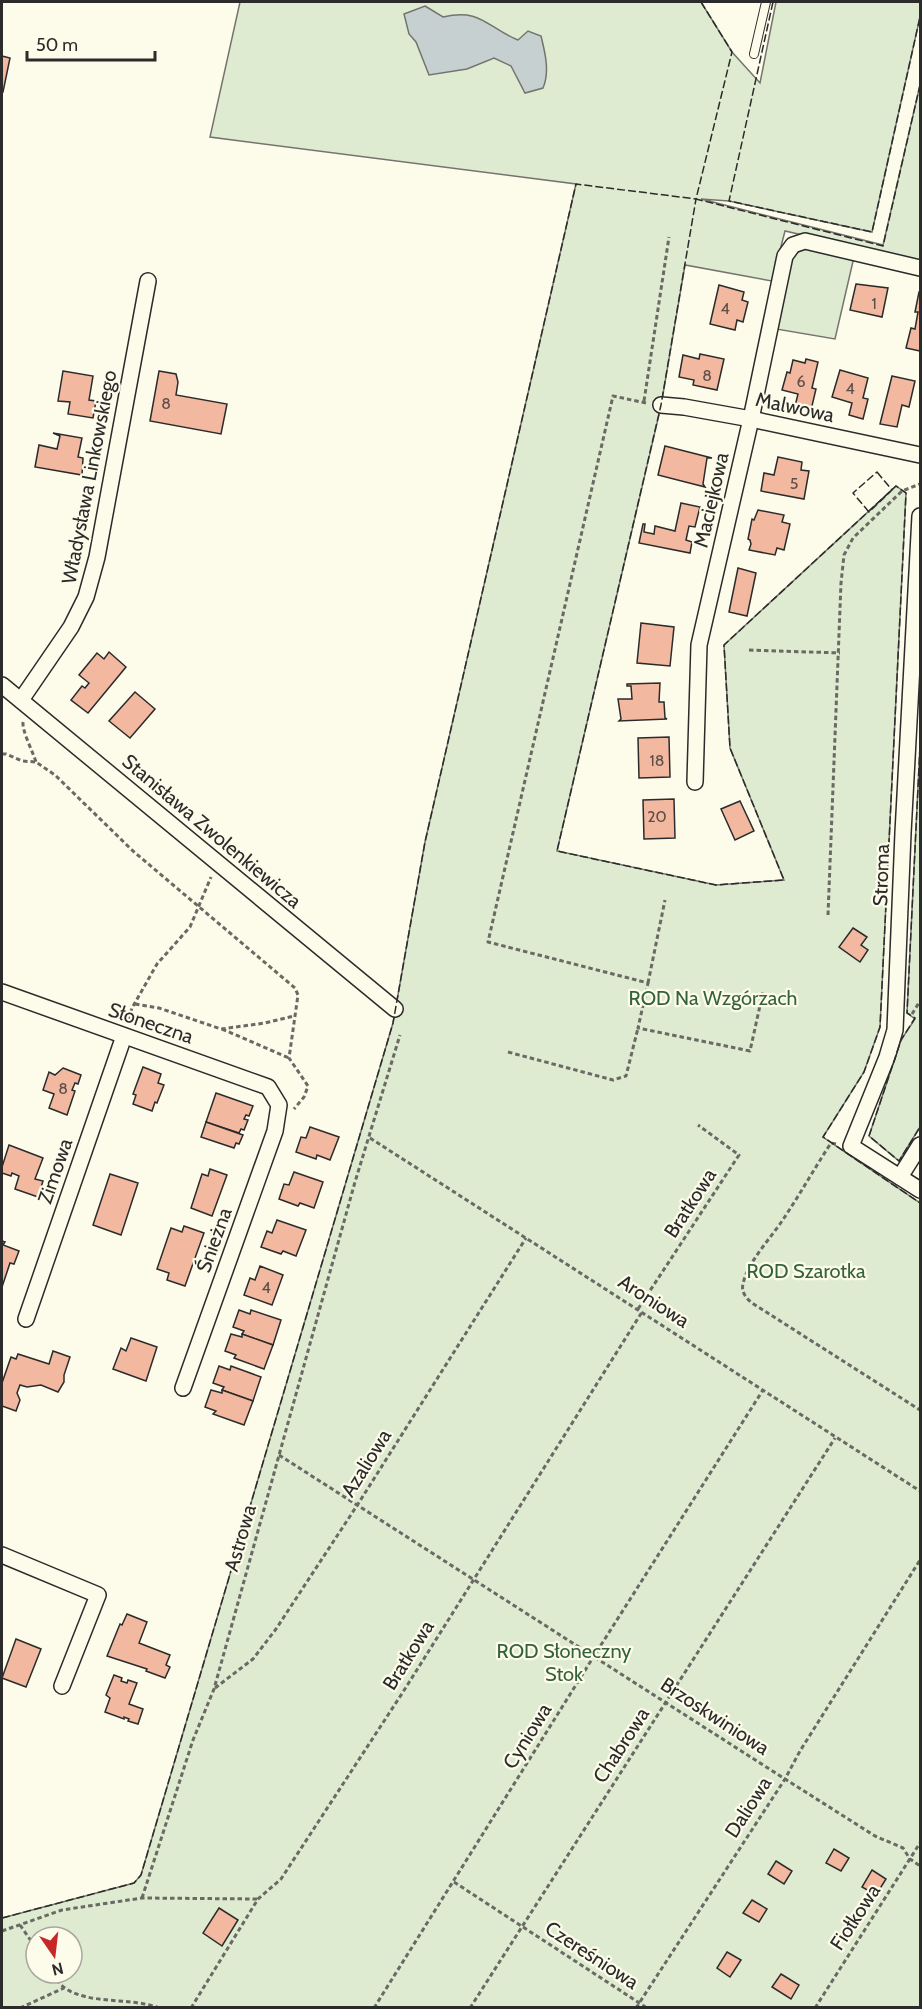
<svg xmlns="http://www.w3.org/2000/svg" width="922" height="2009" font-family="Cabin,sans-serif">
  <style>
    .green { fill: #deebd1; stroke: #74746e; stroke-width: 1.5; fill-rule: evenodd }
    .water { fill: #c7d0d0; stroke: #74746e; stroke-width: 1.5 }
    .building { fill: #f2b8a0; stroke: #2b2b2b; stroke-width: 1.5 }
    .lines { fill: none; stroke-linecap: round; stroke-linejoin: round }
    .service-casing { stroke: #2b2b2b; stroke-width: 10 }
    .minor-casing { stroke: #2b2b2b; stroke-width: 18 }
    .path { stroke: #6a6964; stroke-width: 3; stroke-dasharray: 4.5 3; stroke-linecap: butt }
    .service { stroke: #fdfbea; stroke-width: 8 }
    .minor { stroke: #fdfbea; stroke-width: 15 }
    .fence { stroke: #2b2b2b; stroke-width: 1.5; stroke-dasharray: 8 3; stroke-linecap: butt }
    .labels { text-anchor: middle; stroke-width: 4.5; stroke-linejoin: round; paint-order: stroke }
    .number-label { font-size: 16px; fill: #5d4e48 }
    .street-label { font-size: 20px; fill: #2b2b2b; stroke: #fdfbea }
    .park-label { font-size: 20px; fill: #34623c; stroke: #fdfbea }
  </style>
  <rect width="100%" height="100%" fill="#fdfbea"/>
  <g class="green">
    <path d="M 240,2 L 701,2 L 732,52 L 760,83 L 776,2 L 920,2 L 920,17 L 872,232 L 729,201 L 701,199 L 883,245 L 920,85 L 920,262 L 785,231 L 772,281 L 685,265 L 661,406 L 557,851 L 716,885 L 784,880 L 730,748 L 724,645 L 896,486 L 906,493 L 880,1027 L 864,1072 L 823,1137 L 920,1203 L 920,2007 L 2,2008 L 2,1918 L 134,1883 L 141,1875 L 393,1023 L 425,842 L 576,184 L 210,137 ZM 36,1937 L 72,1937 L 72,1973 L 36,1973 Z"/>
    <polygon points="812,245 854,257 835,339 776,329 791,259 798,252"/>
    <polygon points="920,746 920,1127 899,1161 869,1136 901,1040 915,1019 907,1013"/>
  </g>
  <path class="water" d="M 425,6 L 443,17 C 481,8 486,27 518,40 L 528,31 L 541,36 C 545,52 550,72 543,88 L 525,93 L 511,66 L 494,58 L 467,69 L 429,75 L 416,42 L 409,34 L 404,14 Z"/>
  <g class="building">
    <polygon points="2,56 10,58 3,92 2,92"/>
    <polygon points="856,284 888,288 882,317 850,310"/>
    <polygon points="719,285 744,292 742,300 748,302 743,322 737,320 735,330 710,324"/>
    <polygon points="919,292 920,292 920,351 906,348 911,328 915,329 918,312 915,312"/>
    <polygon points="700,354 724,359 717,390 693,385 694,380 679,377 683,355 699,359"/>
    <polygon points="806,359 818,362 812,388 816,389 811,410 795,406 798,394 782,390 787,372 790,373 793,360 805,363"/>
    <polygon points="840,370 868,378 863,398 868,399 863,419 849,415 852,403 832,397"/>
    <polygon points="63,371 93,376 89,400 96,401 93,418 68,414 70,402 58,401"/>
    <polygon points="159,371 176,374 178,382 176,395 227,404 221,434 150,421"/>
    <polygon points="892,376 915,381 909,407 902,405 897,427 880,424"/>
    <polygon points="53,433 82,438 78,457 83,458 82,475 35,467 39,445 57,449 60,436"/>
    <polygon points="665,446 712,458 707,458 703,484 705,487 658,475"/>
    <polygon points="778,457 802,462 801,470 809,471 804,499 761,491 764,473 774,475"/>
    <polygon points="681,503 700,507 695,527 689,526 686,540 692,542 690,553 639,543 643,524 645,524 644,532 654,534 655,526 675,531"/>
    <polygon points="758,510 784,515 782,522 790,524 784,550 777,548 775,555 749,550 751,544 750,540 748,539 752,519 754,520"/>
    <polygon points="738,568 756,573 747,616 729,612"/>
    <polygon points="641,623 674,627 670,666 637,663"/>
    <polygon points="109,652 126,667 88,713 71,700 82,686 85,688 89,683 79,675 97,653 104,659"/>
    <polygon points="660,683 659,702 664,702 665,718 667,719 619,721 621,719 618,699 632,699 631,686 627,686 627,684"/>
    <polygon points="135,692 155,709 130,738 109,721"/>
    <polygon points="669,737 670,777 639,778 638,738"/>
    <polygon points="674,799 675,838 644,839 643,800"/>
    <polygon points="740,801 754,831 735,840 721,809"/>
    <polygon points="853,928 867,937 861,945 868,950 860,962 839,947"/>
    <polygon points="143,1067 161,1074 158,1083 164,1085 157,1103 155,1102 152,1111 133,1104 136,1095 133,1094"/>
    <polygon points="63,1068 81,1075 78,1084 75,1083 72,1090 75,1091 67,1115 49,1108 54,1094 43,1090 49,1072 55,1075"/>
    <polygon points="216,1093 253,1106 249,1116 246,1115 244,1119 248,1120 244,1130 241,1129 239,1133 206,1122"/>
    <polygon points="206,1122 243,1135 239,1144 236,1143 234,1148 201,1137"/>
    <polygon points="310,1127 339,1137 330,1160 317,1155 316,1159 296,1152 301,1137 306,1138"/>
    <polygon points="9,1145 43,1158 35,1179 43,1181 38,1197 15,1189 19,1176 12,1173 11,1176 2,1173 2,1167"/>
    <polygon points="210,1169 227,1175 212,1216 191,1208 202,1174 208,1176"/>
    <polygon points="294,1172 323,1182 314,1208 300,1203 298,1206 279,1199 284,1184 289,1185"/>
    <polygon points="110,1174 138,1183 121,1235 93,1225"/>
    <polygon points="277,1220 306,1230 296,1256 283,1251 281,1254 261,1247 267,1231 272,1233"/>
    <polygon points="184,1226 204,1233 185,1286 167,1280 169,1273 157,1269 171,1228 182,1232"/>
    <polygon points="2,1241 5,1242 3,1245 19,1251 14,1264 10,1263 2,1287"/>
    <polygon points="260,1266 283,1275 272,1305 244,1295 250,1278 255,1280"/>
    <polygon points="239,1310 250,1314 251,1310 281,1320 273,1345 242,1334 244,1331 233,1327"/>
    <polygon points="231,1334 242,1337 242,1334 273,1345 264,1369 234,1358 236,1355 225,1351"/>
    <polygon points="131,1338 157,1347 146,1381 113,1369 121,1348 126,1351"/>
    <polygon points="53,1351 70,1357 64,1375 64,1382 58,1392 41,1385 27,1387 20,1385 17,1393 20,1400 16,1411 2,1406 2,1383 11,1357 16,1359 18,1354 49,1364"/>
    <polygon points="219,1366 230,1370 231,1366 261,1377 253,1401 222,1390 224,1387 213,1383"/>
    <polygon points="211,1390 222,1393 222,1390 253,1401 244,1425 213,1414 216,1411 205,1407"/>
    <polygon points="127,1614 147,1622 139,1643 170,1655 166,1665 170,1667 165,1678 146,1671 147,1669 107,1656 120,1624 122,1625"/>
    <polygon points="16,1639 41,1649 26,1687 2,1678"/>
    <polygon points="114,1675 122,1678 121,1681 127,1683 128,1680 137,1683 129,1704 143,1709 138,1724 128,1721 129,1719 124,1717 124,1719 105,1712 110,1698 106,1695"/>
    <polygon points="834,1849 849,1858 841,1871 826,1863"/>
    <polygon points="776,1861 792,1871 784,1884 768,1874"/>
    <polygon points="872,1870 886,1879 876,1895 862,1887"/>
    <polygon points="752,1900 767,1909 759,1922 743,1913"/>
    <polygon points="219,1908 238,1920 222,1946 203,1933"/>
    <polygon points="727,1952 741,1960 730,1977 717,1968"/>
    <polygon points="781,1974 799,1985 791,1999 772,1987"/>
  </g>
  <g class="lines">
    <defs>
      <polyline id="service" points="754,54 766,2"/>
      <g id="minor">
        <polyline points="661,405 684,407 751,419 920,455"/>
        <polyline points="920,516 903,833 895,1030 887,1057 851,1146 920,1190"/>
        <polyline points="2,685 395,1009"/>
        <polyline points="21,700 71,627 86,597 97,557 148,281"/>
        <polyline points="695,782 699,645 751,419 785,256 793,245 805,241 920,268"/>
        <polyline points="2,992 268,1087 279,1105 275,1131 183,1388"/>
        <polyline points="900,1177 920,1145"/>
        <polyline points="26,1319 124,1036"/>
        <polyline points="2,1555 98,1595 62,1686"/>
      </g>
    </defs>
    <use href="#service" class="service-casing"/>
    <use href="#minor" class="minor-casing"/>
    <g class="path">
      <polyline points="644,401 669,237"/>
      <polyline points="646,403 613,396 488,942 648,983 638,1028 750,1051 763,992"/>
      <polyline points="749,650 840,653"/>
      <path d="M 23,722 C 22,731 33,752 36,762"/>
      <polyline points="2,754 6,754 22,761 36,762 55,775 133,851 295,988 298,995 289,1058 308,1086 304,1097 294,1109"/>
      <polyline points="828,915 841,583 844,555 853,538 902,491 920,484"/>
      <polyline points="648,983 665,900"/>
      <polyline points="135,1004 159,1008 221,1029 265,1023 294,1016"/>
      <polyline points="912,1014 920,1001"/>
      <polyline points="128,1020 132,1008 157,964 190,927 211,877"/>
      <polyline points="222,1029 289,1058"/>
      <polyline points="508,1052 613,1080 626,1076 638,1028"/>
      <polyline points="370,1138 920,1491"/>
      <path d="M 836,1144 L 831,1143 C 814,1169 799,1196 782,1221 C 770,1239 747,1263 743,1284 C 741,1292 746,1298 752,1303 L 920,1410"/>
      <polyline points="638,1309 739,1155 698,1125"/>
      <polyline points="279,1455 785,1779 875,1836 903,1848 910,1859 920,1866"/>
      <polyline points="215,1688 253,1659 276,1629 358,1504 526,1238"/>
      <polyline points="454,1882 647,2008"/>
      <polyline points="142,1898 193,1740 214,1689 355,1182 400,1035"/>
      <polyline points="20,1925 36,1948"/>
      <polyline points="2,1931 62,1910 142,1898 258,1899"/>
      <path d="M 53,1973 C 56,1978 60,1985 65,1988 C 89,2005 131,1997 159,2008"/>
      <polyline points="20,2008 64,1988"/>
      <polyline points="191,2008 258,1899 281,1879 403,1692 642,1312"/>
      <polyline points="374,2008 594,1656 763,1390"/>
      <polyline points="470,2008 835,1438"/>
      <polyline points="636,2008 785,1779 800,1751 920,1560"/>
      <polyline points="815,2008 920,1843"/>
    </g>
    <use href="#service" class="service"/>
    <use href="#minor" class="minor"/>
    <g class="fence">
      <polyline points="701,2 732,52 696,199 883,246 920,85"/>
      <polyline points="773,2 729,201 872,232 920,17"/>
      <polygon points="877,472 892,490 869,512 853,493"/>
      <polyline points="920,746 907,1013 915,1018 901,1040 869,1136 899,1161 920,1127"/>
      <polyline points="2,1918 134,1883 141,1875 393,1023 425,842 576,184 696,199 661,405 557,851 716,885 784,880 730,748 724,645 896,486 906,493 880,1027 864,1072 823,1137 920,1203"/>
    </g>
  </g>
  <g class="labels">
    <g class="number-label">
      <text x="874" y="309">1</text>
      <text x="725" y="314">4</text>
      <text x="707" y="381">8</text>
      <text x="801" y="387">6</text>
      <text x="850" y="394">4</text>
      <text x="166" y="409">8</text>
      <text x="794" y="489">5</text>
      <text x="657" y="766">18</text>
      <text x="657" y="822">20</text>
      <text x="63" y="1094">8</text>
      <text x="266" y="1293">4</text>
    </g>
    <g class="street-label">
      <text transform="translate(795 407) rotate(12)" y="7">Malwowa</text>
      <text transform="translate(89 477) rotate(-79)" y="7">Władysława Linkowskiego</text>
      <text transform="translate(711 500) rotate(-77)" y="7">Maciejkowa</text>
      <text transform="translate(212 831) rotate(40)" y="7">Stanisława Zwolenkiewicza</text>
      <text transform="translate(881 875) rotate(-88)" y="7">Stroma</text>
      <text transform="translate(151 1023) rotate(19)" y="7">Słoneczna</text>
      <text transform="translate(55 1171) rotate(-71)" y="7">Zimowa</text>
      <text transform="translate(690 1203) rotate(-57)" y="7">Bratkowa</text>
      <text transform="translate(214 1240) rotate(-70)" y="7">Śnieżna</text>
      <text transform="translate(654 1301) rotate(33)" y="7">Aroniowa</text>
      <text transform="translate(366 1463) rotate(-58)" y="7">Azaliowa</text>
      <text transform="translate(240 1538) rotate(-74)" y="7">Astrowa</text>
      <text transform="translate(408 1655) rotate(-58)" y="7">Bratkowa</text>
      <text transform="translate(715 1716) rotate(33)" y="7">Brzoskwiniowa</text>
      <text transform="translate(527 1736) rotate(-58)" y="7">Cyniowa</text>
      <text transform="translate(621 1745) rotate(-57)" y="7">Chabrowa</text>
      <text transform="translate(748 1807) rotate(-57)" y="7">Daliowa</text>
      <text transform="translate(855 1917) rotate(-57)" y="7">Fiołkowa</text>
      <text transform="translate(592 1955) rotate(33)" y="7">Czereśniowa</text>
    </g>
    <g class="park-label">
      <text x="713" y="1005">ROD Na Wzgórzach</text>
      <text x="806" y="1278">ROD Szarotka</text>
      <text x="564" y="1658">ROD Słoneczny<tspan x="564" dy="23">Stok</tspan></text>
    </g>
  </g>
  <rect width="922" height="2009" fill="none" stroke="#2b2b2b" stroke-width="6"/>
  <g transform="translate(54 1955) rotate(166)"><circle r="28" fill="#fdfbea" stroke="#a9a89e" stroke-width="1.5"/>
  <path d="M0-4.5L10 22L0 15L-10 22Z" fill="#c62828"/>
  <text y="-9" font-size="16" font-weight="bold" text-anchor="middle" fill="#2b2b2b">N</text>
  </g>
  <path d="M27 51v9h128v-9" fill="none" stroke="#2b2b2b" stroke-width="3"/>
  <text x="36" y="51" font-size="18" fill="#2b2b2b" stroke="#fdfbea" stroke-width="4.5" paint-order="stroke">50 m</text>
</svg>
